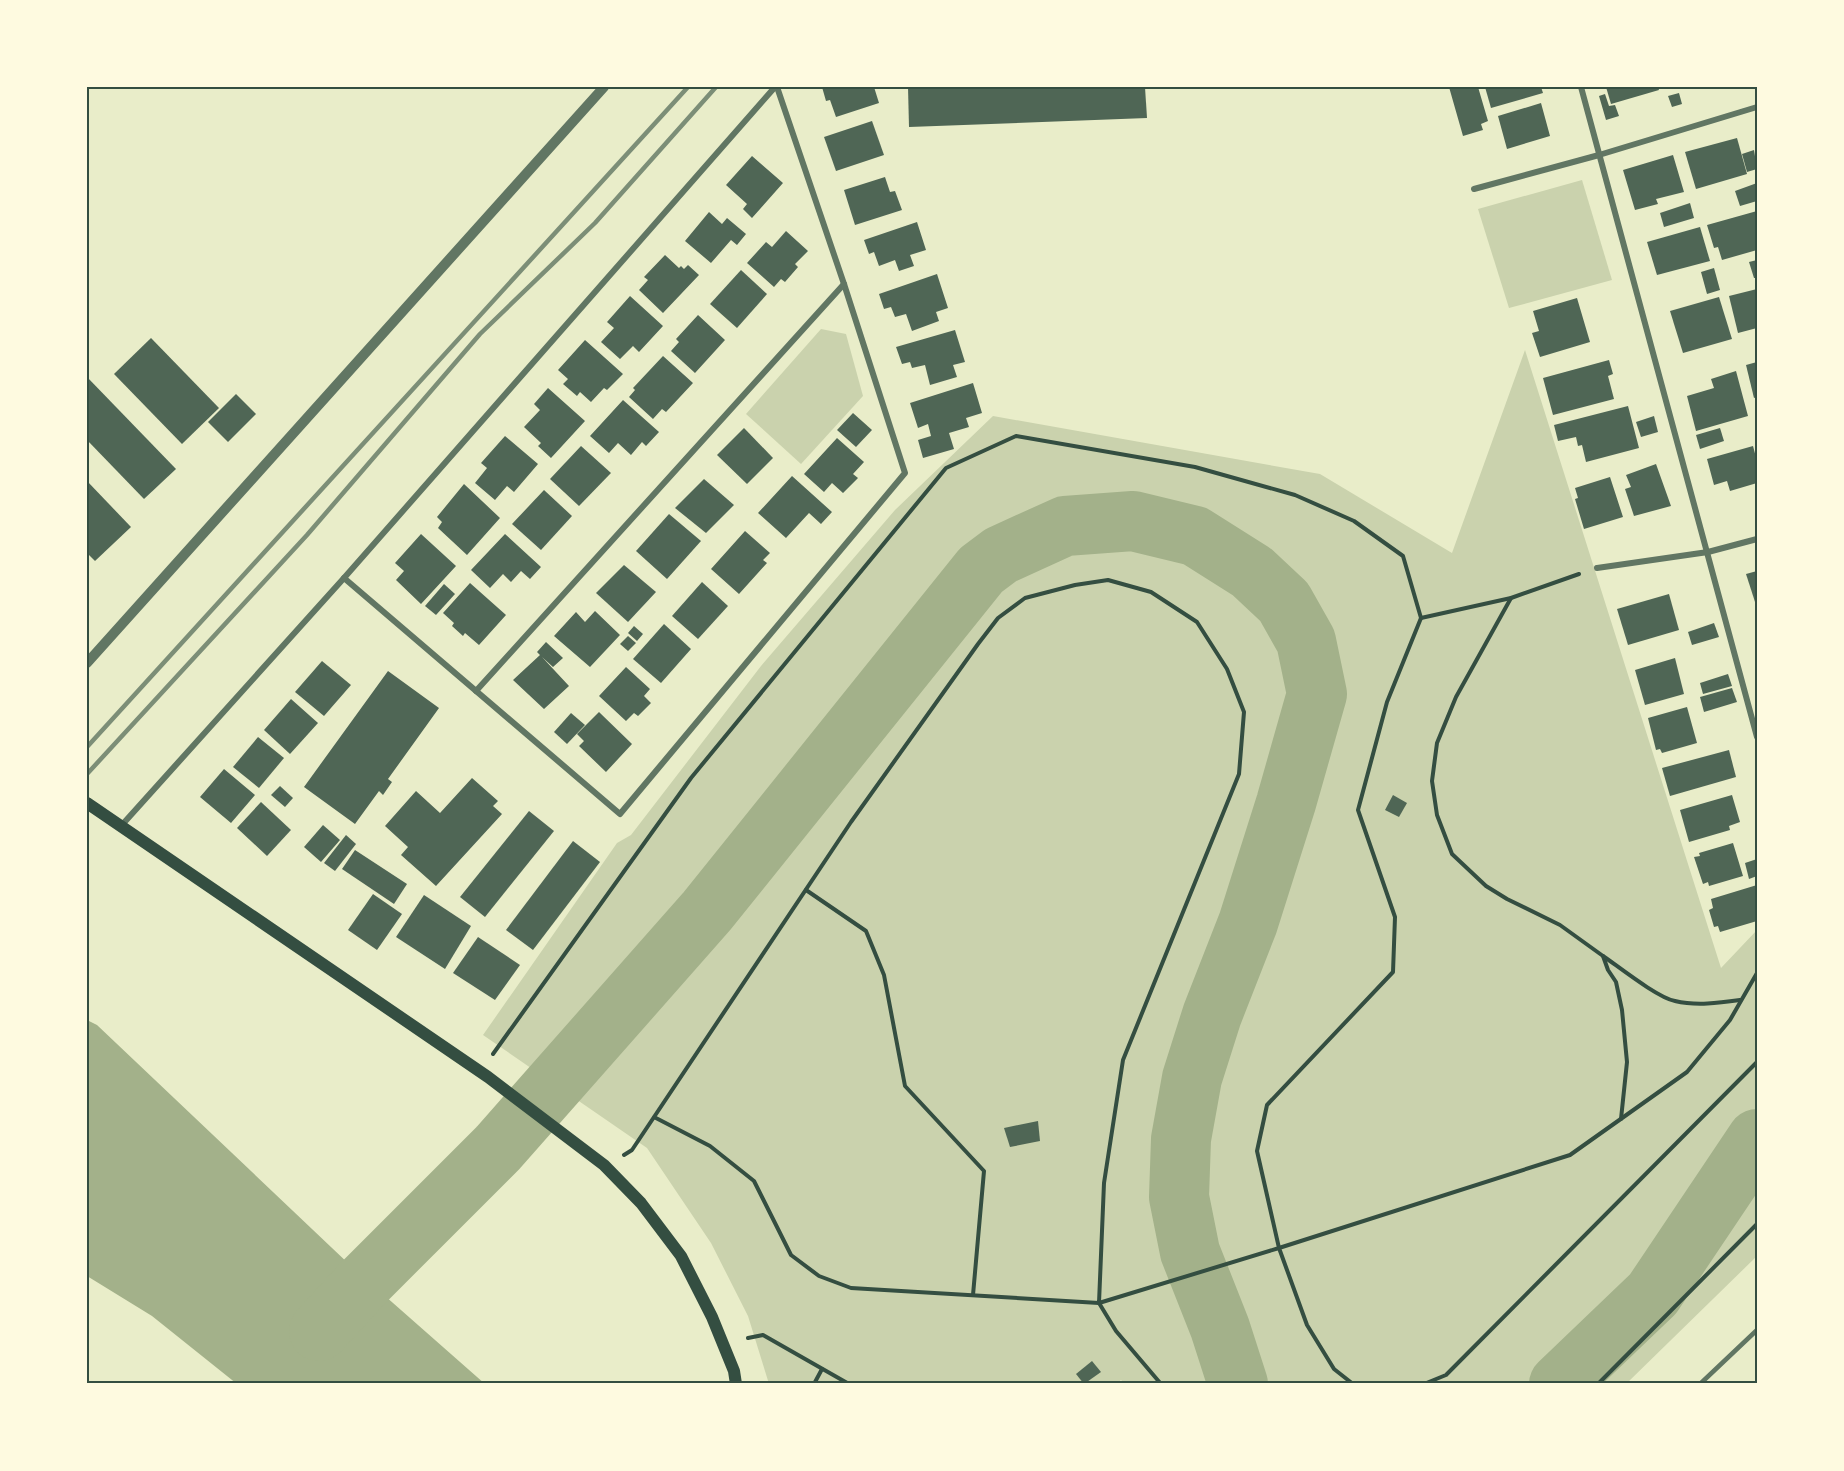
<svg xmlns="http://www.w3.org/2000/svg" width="1844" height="1471" font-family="Poppins,sans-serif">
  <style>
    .green { fill: #cad2ad }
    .water { fill: #a3b18a }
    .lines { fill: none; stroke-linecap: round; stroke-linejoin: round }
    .river { stroke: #a3b18a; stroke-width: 60 }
    .building { fill: #4f6655 }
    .path { stroke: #344e41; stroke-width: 4 }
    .service { stroke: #617663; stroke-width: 4.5 }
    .minor { stroke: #617663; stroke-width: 6 }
    .tertiary { stroke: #617663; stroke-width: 10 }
    .secondary { stroke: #344e41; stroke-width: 12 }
    .rail { stroke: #7c8e77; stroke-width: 4.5 }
    .neatline { fill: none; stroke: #344e41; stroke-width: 2 }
  </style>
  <rect width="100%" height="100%" fill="#e9edc9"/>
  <g class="green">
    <polygon points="1582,180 1612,280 1509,308 1478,209"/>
    <polygon points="821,329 846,334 863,396 801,464 746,414"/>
    <polygon points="1525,350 1721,968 1757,930 1757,1256 1626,1384 1125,1384 1121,1380 1116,1384 769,1384 748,1316 711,1243 647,1148 483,1035 617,843 631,835 761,666 895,510 993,416 1320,474 1452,553"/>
  </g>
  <polygon class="water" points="87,1020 97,1025 351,1266 485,1384 237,1384 152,1316 87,1276"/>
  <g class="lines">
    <g class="river">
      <polyline points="319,1331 362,1284 498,1148 707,911 981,570 1001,555 1065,526 1133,521 1195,536 1252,572 1284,602 1306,641 1317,694 1286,803 1248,923 1212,1015 1192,1078 1181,1139 1179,1197 1190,1252 1220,1328 1238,1384"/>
      <polyline points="1559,1384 1653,1294 1757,1139"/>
    </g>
  </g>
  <g class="building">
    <polygon points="822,87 874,87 879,103 836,117 830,100 826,101"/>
    <polygon points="908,87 1145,87 1147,118 909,127"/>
    <polygon points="1449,87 1478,87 1488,121 1481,124 1483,130 1463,136"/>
    <polygon points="1485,87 1541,87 1543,93 1491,108"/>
    <polygon points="1606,87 1658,87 1659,90 1611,104"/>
    <polygon points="1679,93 1682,104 1672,107 1668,96"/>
    <polygon points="1605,94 1609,106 1615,105 1619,116 1606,120 1599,96"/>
    <polygon points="1541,103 1550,136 1507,149 1498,116"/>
    <polygon points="872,121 884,155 836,171 824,137"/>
    <polygon points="1737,138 1747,174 1696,189 1685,152"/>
    <polygon points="1754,150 1757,169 1747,172 1742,154"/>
    <polygon points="1673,155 1684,192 1656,199 1658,204 1635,210 1623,170"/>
    <polygon points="752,156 783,183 752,218 743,209 747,204 726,185"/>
    <polygon points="885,177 890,192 895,191 902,210 855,225 844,190"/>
    <polygon points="1757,183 1757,201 1740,206 1735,191"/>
    <polygon points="1690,203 1694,218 1664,227 1660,213"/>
    <polygon points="1757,211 1757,250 1722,260 1718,247 1714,248 1707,225"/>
    <polygon points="709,212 722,224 727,218 746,234 737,245 731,240 711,263 685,241"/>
    <polygon points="917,222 926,250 910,255 914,266 899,271 895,260 879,266 874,252 869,254 864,240"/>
    <polygon points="1700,227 1710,261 1657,275 1647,242"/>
    <polygon points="786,231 808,251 795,264 798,267 785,282 781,279 774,287 747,263 766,242 772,247"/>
    <polygon points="665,255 679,268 681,266 684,269 688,265 699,275 663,313 639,290 648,280 644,277"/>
    <polygon points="1757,260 1757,278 1754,278 1749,262"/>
    <polygon points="1714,268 1720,290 1707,294 1701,272"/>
    <polygon points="741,270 767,294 737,328 710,304"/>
    <polygon points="937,274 948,308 936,312 939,321 912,331 906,314 895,317 891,307 884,309 879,294"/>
    <polygon points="1757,289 1757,328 1738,333 1729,296"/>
    <polygon points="630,296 663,326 639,352 633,346 620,359 601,342 614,328 607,322"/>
    <polygon points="1719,297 1732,339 1683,353 1670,311"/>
    <polygon points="1577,298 1590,342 1540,357 1532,333 1539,331 1533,311"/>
    <polygon points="698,315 725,340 695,373 671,351 679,342 676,339"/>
    <polygon points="955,330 965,362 953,365 957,377 930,385 925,365 912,368 910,362 902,364 896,347"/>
    <polygon points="151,338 219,408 182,444 114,374"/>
    <polygon points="585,340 623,374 607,390 604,388 591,402 580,392 577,396 563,384 568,379 558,370"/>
    <polygon points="663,356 693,383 666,412 662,409 653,419 629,397 635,390 633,388"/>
    <polygon points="1609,360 1613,374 1608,376 1614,399 1553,415 1543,378"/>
    <polygon points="1757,362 1757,397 1754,398 1746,365"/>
    <polygon points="1736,371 1748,416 1696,431 1687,396 1714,388 1711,379"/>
    <polygon points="87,377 176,469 144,499 87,440"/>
    <polygon points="973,383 982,413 966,418 969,427 949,433 954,449 923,458 918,440 931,436 928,424 918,428 910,403"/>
    <polygon points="548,388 585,421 551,458 538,446 541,443 524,427 540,410 534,404"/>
    <polygon points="236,394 256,414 228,442 208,422"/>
    <polygon points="623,400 659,432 646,446 642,442 631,455 618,443 609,453 590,436"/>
    <polygon points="1628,406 1639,448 1586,462 1582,445 1578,446 1576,437 1558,441 1554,425"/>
    <polygon points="853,413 872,430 856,447 837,430"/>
    <polygon points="1654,416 1658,432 1641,437 1636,422"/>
    <polygon points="744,428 773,458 747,484 717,455"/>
    <polygon points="1720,428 1724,441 1700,449 1696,435"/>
    <polygon points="505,436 538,464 514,492 507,486 495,500 475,483 487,468 481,463"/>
    <polygon points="837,438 864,462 853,474 858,478 843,493 832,483 824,492 804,474"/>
    <polygon points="581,446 611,473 579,506 550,479"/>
    <polygon points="1753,446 1757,461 1757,483 1730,491 1727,481 1714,485 1707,459"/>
    <polygon points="1656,464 1671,506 1634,516 1625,489 1631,487 1626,475"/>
    <polygon points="792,476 832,512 821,524 809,513 786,538 758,513"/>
    <polygon points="1610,477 1623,517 1584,529 1575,499 1578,498 1575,488"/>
    <polygon points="704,479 734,505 706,533 675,508"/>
    <polygon points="87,481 131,527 95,561 87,553"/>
    <polygon points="464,484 500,518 467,555 438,528 442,522 437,517"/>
    <polygon points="544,490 572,516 541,550 512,524"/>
    <polygon points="669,514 701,541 667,579 636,551"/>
    <polygon points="745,531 770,553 763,560 767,563 739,594 711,569"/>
    <polygon points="421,534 456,566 421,604 396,580 404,571 395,563"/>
    <polygon points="505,534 541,567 530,579 521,571 511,582 503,574 490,588 471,570"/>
    <polygon points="624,565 656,592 628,622 596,593"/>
    <polygon points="1757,571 1757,605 1756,605 1746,574"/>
    <polygon points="702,582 728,606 698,639 672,616"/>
    <polygon points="470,583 506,615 479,645 465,633 463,636 452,626 454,623 443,613"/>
    <polygon points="444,584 455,594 436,615 425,606"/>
    <polygon points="1669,594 1679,630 1628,645 1617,609"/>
    <polygon points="595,611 620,635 590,667 554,636 576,612 585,622"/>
    <polygon points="1714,623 1719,637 1692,645 1688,632"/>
    <polygon points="664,624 691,649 661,683 633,659"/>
    <polygon points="634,626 643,634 637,641 628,633"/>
    <polygon points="628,636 636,643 628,651 620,644"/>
    <polygon points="546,642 563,658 553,667 542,657 569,686 544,709 513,680 540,655 537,652"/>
    <polygon points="1675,658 1684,694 1645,705 1635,670"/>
    <polygon points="322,661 351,685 324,716 295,692"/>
    <polygon points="626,667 650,689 644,696 651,703 638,716 634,713 626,721 599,696"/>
    <polygon points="388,671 439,708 388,779 392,782 383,795 379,791 355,824 304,787"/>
    <polygon points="1728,674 1732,686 1703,694 1700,683"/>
    <polygon points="1732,688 1737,702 1704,712 1700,697"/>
    <polygon points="291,699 318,723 290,754 264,730"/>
    <polygon points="1687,707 1697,743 1662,753 1660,749 1656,750 1648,718"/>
    <polygon points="599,712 632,744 606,772 579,746 584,741 577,734"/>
    <polygon points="571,713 585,725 567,744 554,732"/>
    <polygon points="258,737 284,758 259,788 233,767"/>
    <polygon points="1729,750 1736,777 1670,796 1662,768"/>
    <polygon points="224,769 255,795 231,823 200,797"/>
    <polygon points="472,778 498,801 493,806 502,814 436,886 401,855 408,847 385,826 416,791 440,813"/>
    <polygon points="280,786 293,798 285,807 271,795"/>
    <polygon points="1393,795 1407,803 1399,817 1385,810"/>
    <polygon points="1732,795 1740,822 1729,826 1730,830 1689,842 1680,810"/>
    <polygon points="261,802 291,830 267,856 237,828"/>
    <polygon points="529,811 554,831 485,917 460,897"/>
    <polygon points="323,825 340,840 321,862 304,847"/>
    <polygon points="346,835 356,844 335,871 324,863"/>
    <polygon points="573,841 600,862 533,950 506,930"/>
    <polygon points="1733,843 1743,876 1709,886 1708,882 1703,884 1694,857 1700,856 1699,853"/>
    <polygon points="355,850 407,884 394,904 342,869"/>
    <polygon points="1757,859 1757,876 1749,879 1745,863"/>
    <polygon points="1757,885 1757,921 1720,932 1718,926 1714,927 1709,910 1713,908 1711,899"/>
    <polygon points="373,894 402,914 377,950 348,930"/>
    <polygon points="424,895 471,926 445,969 396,937"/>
    <polygon points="478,937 520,965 495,1000 453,973"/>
    <polygon points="1038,1121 1040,1141 1010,1147 1004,1128"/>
    <polygon points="1092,1361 1101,1372 1084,1384 1076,1374"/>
  </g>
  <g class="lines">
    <g class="path">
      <polyline points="1511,598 1456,697 1437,743 1432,781 1437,815 1452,854 1486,886 1507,899 1560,925 1603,956 1608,970 1616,982 1622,1010 1627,1062 1621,1119"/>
      <polyline points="1421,618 1511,598 1579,574"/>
      <polyline points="806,890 866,931 884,975 905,1086 984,1171 973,1295"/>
      <path d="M 1603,956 C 1619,967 1658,998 1675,1001 C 1696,1006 1719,1003 1740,1000"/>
      <polyline points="493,1054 691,778 946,468 1016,436 1195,467 1295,495 1354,521 1403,556 1421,618 1387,702 1358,810 1395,917 1393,972 1267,1105 1257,1151 1279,1248 1099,1303 1116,1331 1161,1384"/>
      <polyline points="624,1155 632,1150 851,822 978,644 998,618 1025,598 1075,585 1108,580 1151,592 1197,622 1227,669 1244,712 1239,774 1123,1060 1104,1183 1099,1303 851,1288 819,1276 791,1255 754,1181 710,1146 654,1117"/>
      <polyline points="748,1338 763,1335 849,1384"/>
      <polyline points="814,1384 822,1369"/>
      <polyline points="1353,1384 1334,1369 1307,1325 1279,1248 1570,1155 1687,1072 1730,1020 1757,973"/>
      <polyline points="1424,1384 1446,1375 1757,1062"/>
      <polyline points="1598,1384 1757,1224"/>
    </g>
    <polyline class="service" points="1700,1384 1757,1330"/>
    <g class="minor">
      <polyline points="1581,87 1757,737"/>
      <polyline points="1474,189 1599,155 1757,107"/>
      <polyline points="1597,568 1708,552 1757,539"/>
      <polyline points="344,578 620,814 905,473 844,284 777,87"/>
      <polyline points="476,691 844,284"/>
      <polyline points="121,826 344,578 775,87"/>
    </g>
    <polyline class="tertiary" points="87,663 604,87"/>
    <polyline class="secondary" points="87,803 488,1077 604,1165 641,1203 681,1256 712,1317 734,1371 736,1384"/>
    <g class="rail">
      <polyline points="87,747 688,87"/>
      <polyline points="87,774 307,535 480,334 595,223 716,87"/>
    </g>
  </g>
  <rect width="1844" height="1471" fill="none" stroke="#fefae0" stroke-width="177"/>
  <rect x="88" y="88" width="1668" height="1294" class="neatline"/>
</svg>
